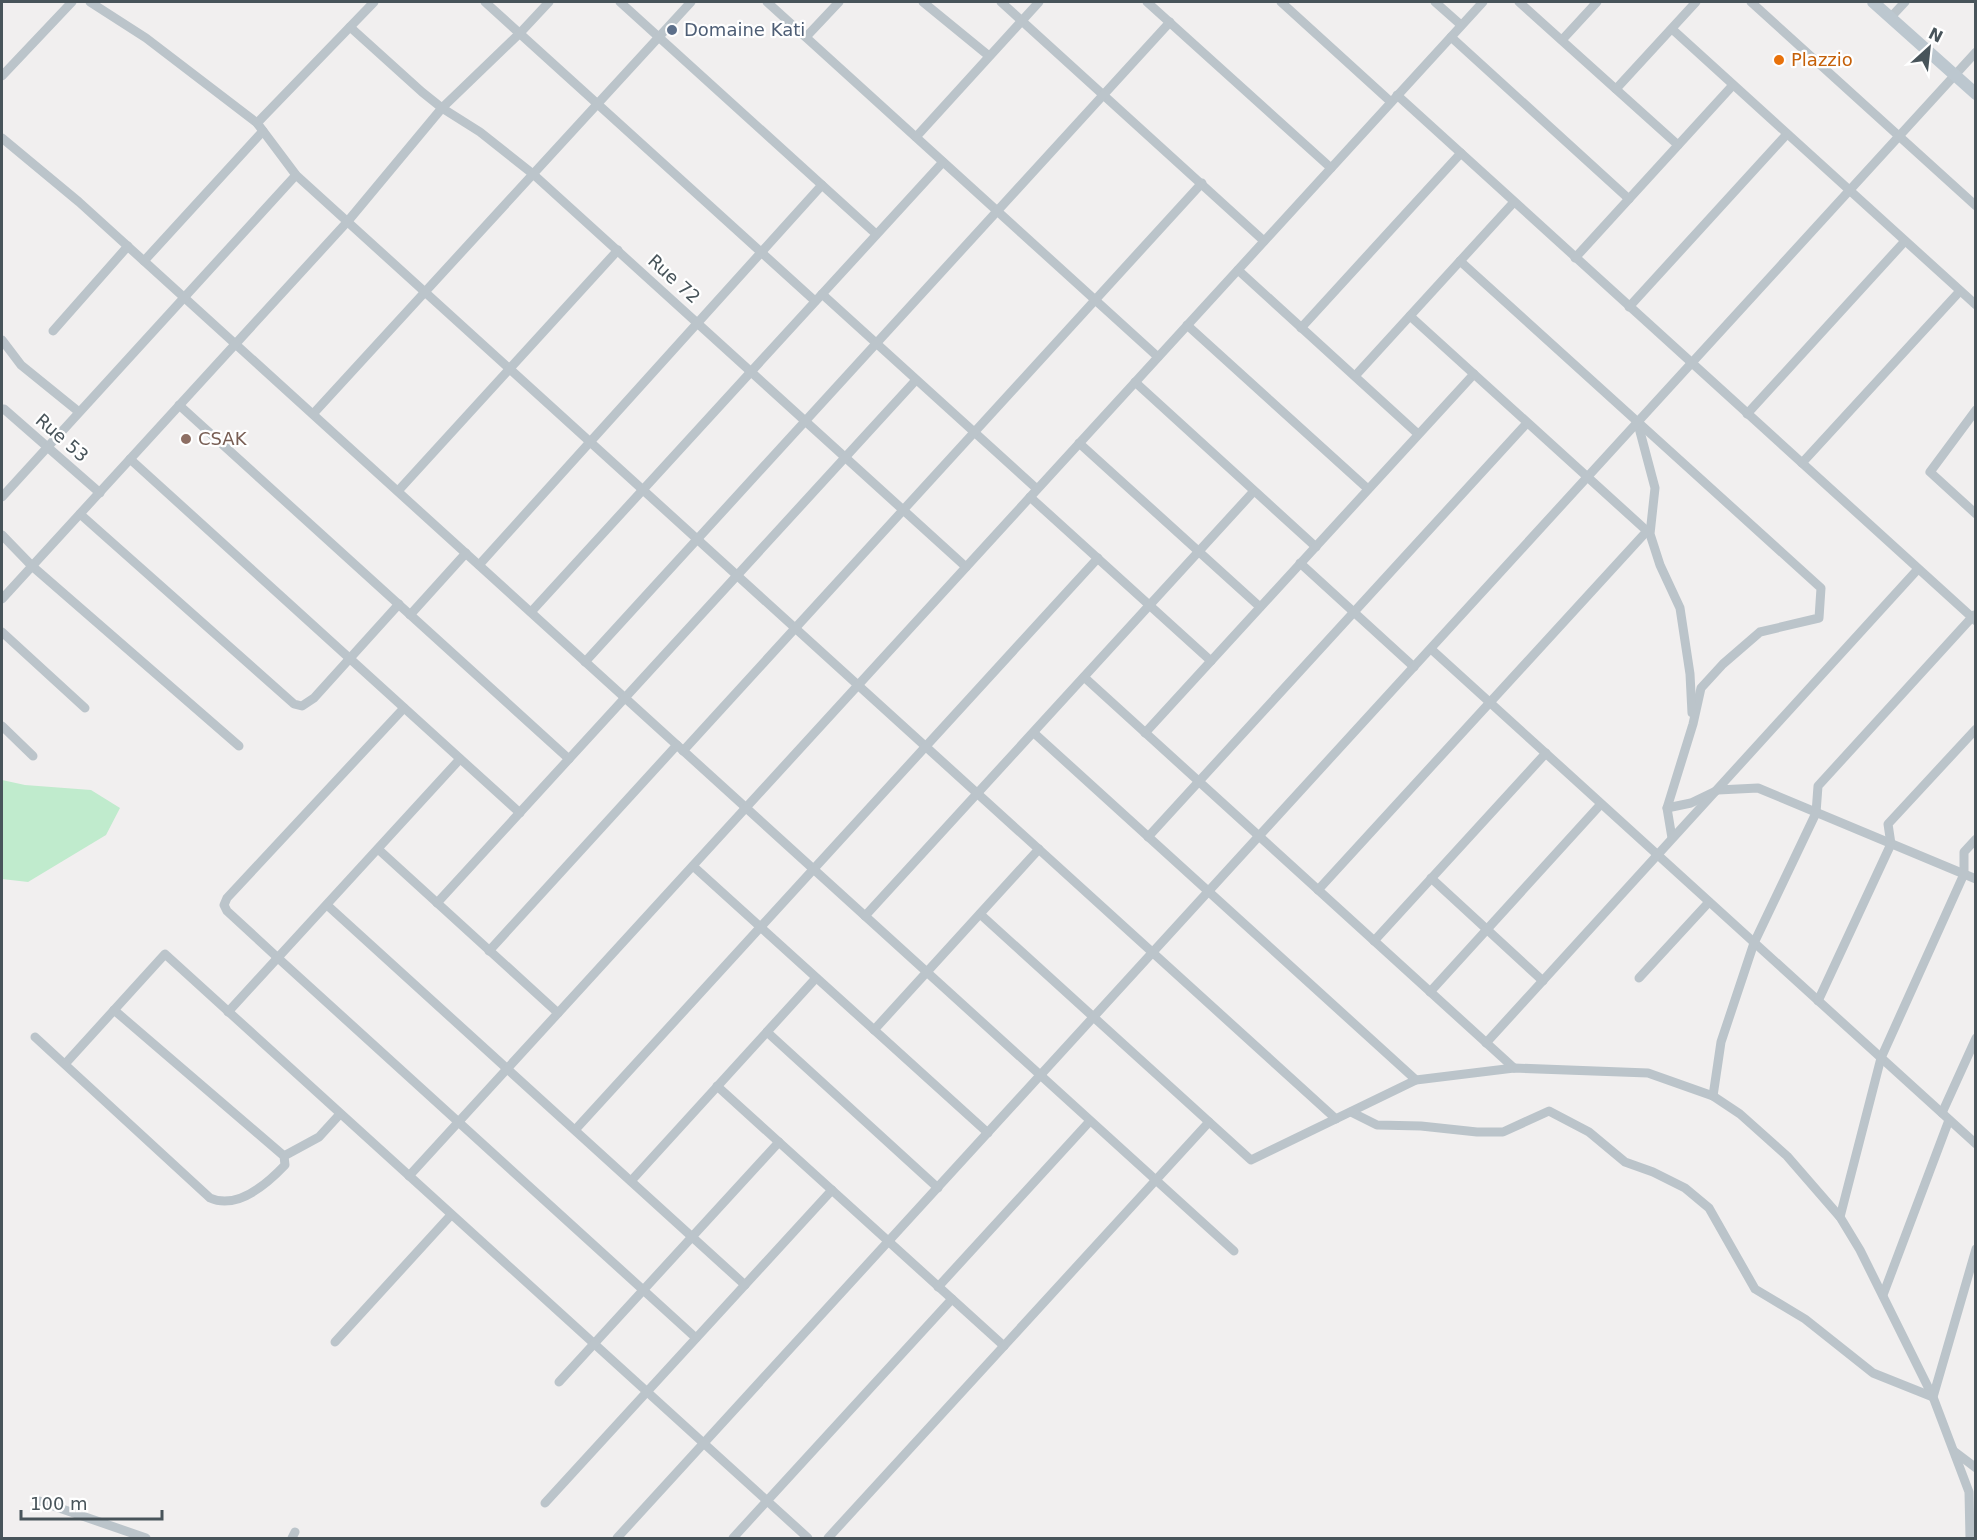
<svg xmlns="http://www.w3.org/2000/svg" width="1977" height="1540" font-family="'DejaVu Sans',sans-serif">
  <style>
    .green { fill: #c0ebcd }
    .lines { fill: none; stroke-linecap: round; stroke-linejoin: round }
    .street { stroke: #bbc4ca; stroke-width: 9 }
    .secondary { stroke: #bcc7cf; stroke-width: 12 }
    .service-dot { fill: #5c6f8a; stroke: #fff; stroke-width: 2 }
    .food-dot { fill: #e8710a; stroke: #fff; stroke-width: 2 }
    .education-dot { fill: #8d6e63; stroke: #fff; stroke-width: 2 }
    .labels { text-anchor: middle; stroke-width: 4.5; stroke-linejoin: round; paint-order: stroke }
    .service-label { font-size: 18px; fill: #4e5e75; stroke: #fff; text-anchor: start }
    .food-label { font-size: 18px; fill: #c56008; stroke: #fff; text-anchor: start }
    .street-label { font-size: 18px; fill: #48545a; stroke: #fff }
    .education-label { font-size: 18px; fill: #785e54; stroke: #fff; text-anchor: start }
  </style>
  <rect width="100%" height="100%" fill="#f1efef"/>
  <polygon class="green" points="2,780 25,785 91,790 120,808 106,835 28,882 2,879"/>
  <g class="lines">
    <g class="street">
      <polyline points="90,2 146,38 257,123 296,175 1336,1119"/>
      <polyline points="485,2 815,301"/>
      <polyline points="620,2 876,234"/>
      <polyline points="767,2 1158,357"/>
      <polyline points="923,2 989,56"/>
      <polyline points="1001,2 1264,241"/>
      <polyline points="1147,2 1331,168"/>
      <polyline points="1281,2 1391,102"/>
      <polyline points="1435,2 1461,25"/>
      <polyline points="1519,2 1678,145"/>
      <polyline points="1751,2 1976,206"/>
      <polyline points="1891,17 1905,2"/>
      <polyline points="350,27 422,92 442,108 480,132 533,174 966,567"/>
      <polyline points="1672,29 1976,305"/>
      <polyline points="806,37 839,2"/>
      <polyline points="1451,37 1629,199"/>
      <polyline points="1562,40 1597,2"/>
      <polyline points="2,76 72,2"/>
      <polyline points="1616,89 1696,2"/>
      <polyline points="1397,95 1976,621"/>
      <polyline points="257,123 374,2"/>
      <polyline points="916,137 1039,2"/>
      <polyline points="2,138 79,202 1234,1251"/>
      <polyline points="1575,258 1733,85"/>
      <polyline points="144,261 263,131"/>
      <polyline points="1460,261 1821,588 1819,618 1760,632 1723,664 1701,688 1693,724 1667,808 1672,838"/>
      <polyline points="1238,270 1418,434"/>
      <polyline points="822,294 1037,489"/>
      <polyline points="1629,307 1787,134"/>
      <polyline points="1187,325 1368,489"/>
      <polyline points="1301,328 1461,153"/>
      <polyline points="53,331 128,246"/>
      <polyline points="2,340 21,365 79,412"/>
      <polyline points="1355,376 1514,202"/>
      <polyline points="1135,382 1316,547"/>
      <polyline points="179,405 569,759"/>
      <polyline points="2,409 4,409 100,493"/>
      <polyline points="1976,410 1930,472 1976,514"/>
      <polyline points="313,414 691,2"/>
      <polyline points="1747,414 1905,241"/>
      <polyline points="1638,424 1655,488 1650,534 1660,565 1680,608 1690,674 1692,713"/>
      <polyline points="1079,443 1260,607"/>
      <polyline points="130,459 520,813"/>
      <polyline points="1802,463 1960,291"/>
      <polyline points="398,491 618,250"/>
      <polyline points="2,497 296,175"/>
      <polyline points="1030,497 1211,661"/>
      <polyline points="80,514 294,704 302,706 314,698 399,604"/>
      <polyline points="2,535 32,566 239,746"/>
      <polyline points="1300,563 1414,667"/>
      <polyline points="479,565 822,185"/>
      <polyline points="2,599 348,221 442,108 520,33 549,2"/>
      <polyline points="531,612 943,162"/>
      <polyline points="410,615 466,553"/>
      <polyline points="2,632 85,708"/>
      <polyline points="1431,649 1976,1144"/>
      <polyline points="585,662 1170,22"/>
      <polyline points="1084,677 1514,1068"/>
      <polyline points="404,708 227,898 224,905 227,911 278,958 696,1338"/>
      <polyline points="2,726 33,756"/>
      <polyline points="1034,733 1416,1080"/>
      <polyline points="1145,733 1474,374"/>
      <polyline points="683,751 1202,183"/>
      <polyline points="1667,808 1691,803 1718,790 1758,788 1976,879"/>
      <polyline points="1148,837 1527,423"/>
      <polyline points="378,849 558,1013"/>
      <polyline points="693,866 988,1133"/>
      <polyline points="1431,878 1543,981"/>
      <polyline points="1318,890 1647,531 1410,316"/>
      <polyline points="437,903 916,380"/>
      <polyline points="327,905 745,1285"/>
      <polyline points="980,914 1251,1160 1416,1080 1514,1068 1648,1073 1713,1096 1740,1114 1787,1156 1840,1217 1860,1250 1933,1397 1969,1492 1970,1538"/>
      <polyline points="865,916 1254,491"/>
      <polyline points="1374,941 1546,753"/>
      <polyline points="489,951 677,745"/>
      <polyline points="1639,978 1709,902"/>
      <polyline points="1430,992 1601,804"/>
      <polyline points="1818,1001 1891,844 1888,824 1976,729"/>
      <polyline points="228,1012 460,759"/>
      <polyline points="874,1030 1039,849"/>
      <polyline points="767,1032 938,1188"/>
      <path d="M 35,1037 L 210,1198 C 237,1210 267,1184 285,1165 L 284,1156 L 114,1010"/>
      <polyline points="1486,1043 1918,569"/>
      <polyline points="65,1064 165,954 808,1538"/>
      <polyline points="717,1086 1004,1346"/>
      <polyline points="1713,1096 1721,1042 1754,943 1816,813 1818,786 1974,615"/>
      <polyline points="1351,1112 1377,1125 1421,1126 1477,1132 1503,1132 1549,1111 1589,1132 1625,1162 1653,1172 1685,1188 1709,1208 1755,1289 1805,1319 1873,1373 1933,1397 1976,1249"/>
      <polyline points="1942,1113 1976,1038"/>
      <polyline points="575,1130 1098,558"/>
      <polyline points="284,1156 319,1137 340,1114"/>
      <polyline points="409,1176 1483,2"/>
      <polyline points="631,1181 816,978"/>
      <polyline points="1840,1217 1881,1058 1964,874 1964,852 1976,839"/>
      <polyline points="938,1287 1090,1121"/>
      <polyline points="1883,1295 1949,1120"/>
      <polyline points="335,1342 451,1215"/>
      <polyline points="559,1382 779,1142"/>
      <polyline points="1955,1452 1976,1468"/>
      <polyline points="39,1501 146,1538"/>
      <polyline points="545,1503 832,1190"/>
      <polyline points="292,1538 295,1532"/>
      <polyline points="617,1538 1976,52"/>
      <polyline points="733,1538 952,1299"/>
      <polyline points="828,1538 1209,1122"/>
    </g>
    <polyline class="secondary" points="1873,2 1976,94"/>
  </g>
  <circle class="service-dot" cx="672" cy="30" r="6"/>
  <circle class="food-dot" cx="1779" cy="60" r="6"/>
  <circle class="education-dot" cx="186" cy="439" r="6"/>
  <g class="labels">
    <g class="service-label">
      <text x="684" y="36">Domaine Kati</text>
    </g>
    <g class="food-label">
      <text x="1791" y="66">Plazzio</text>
    </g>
    <g class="street-label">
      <text transform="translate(674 279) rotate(42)" y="6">Rue 72</text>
      <text transform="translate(62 438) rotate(41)" y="6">Rue 53</text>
    </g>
    <g class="education-label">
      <text x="198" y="445">CSAK</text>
    </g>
  </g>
  <rect width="1977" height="1540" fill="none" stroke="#48545a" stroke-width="6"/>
  <g transform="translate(1929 48) rotate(27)" stroke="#ffffff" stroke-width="4.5" paint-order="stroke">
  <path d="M0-4.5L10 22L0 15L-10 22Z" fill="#48545a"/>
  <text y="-9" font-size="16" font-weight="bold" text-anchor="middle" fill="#48545a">N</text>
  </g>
  <path d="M21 1510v9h141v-9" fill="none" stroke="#48545a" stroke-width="3"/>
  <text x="30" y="1510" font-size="18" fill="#48545a" stroke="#ffffff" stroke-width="4.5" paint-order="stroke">100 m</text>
</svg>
